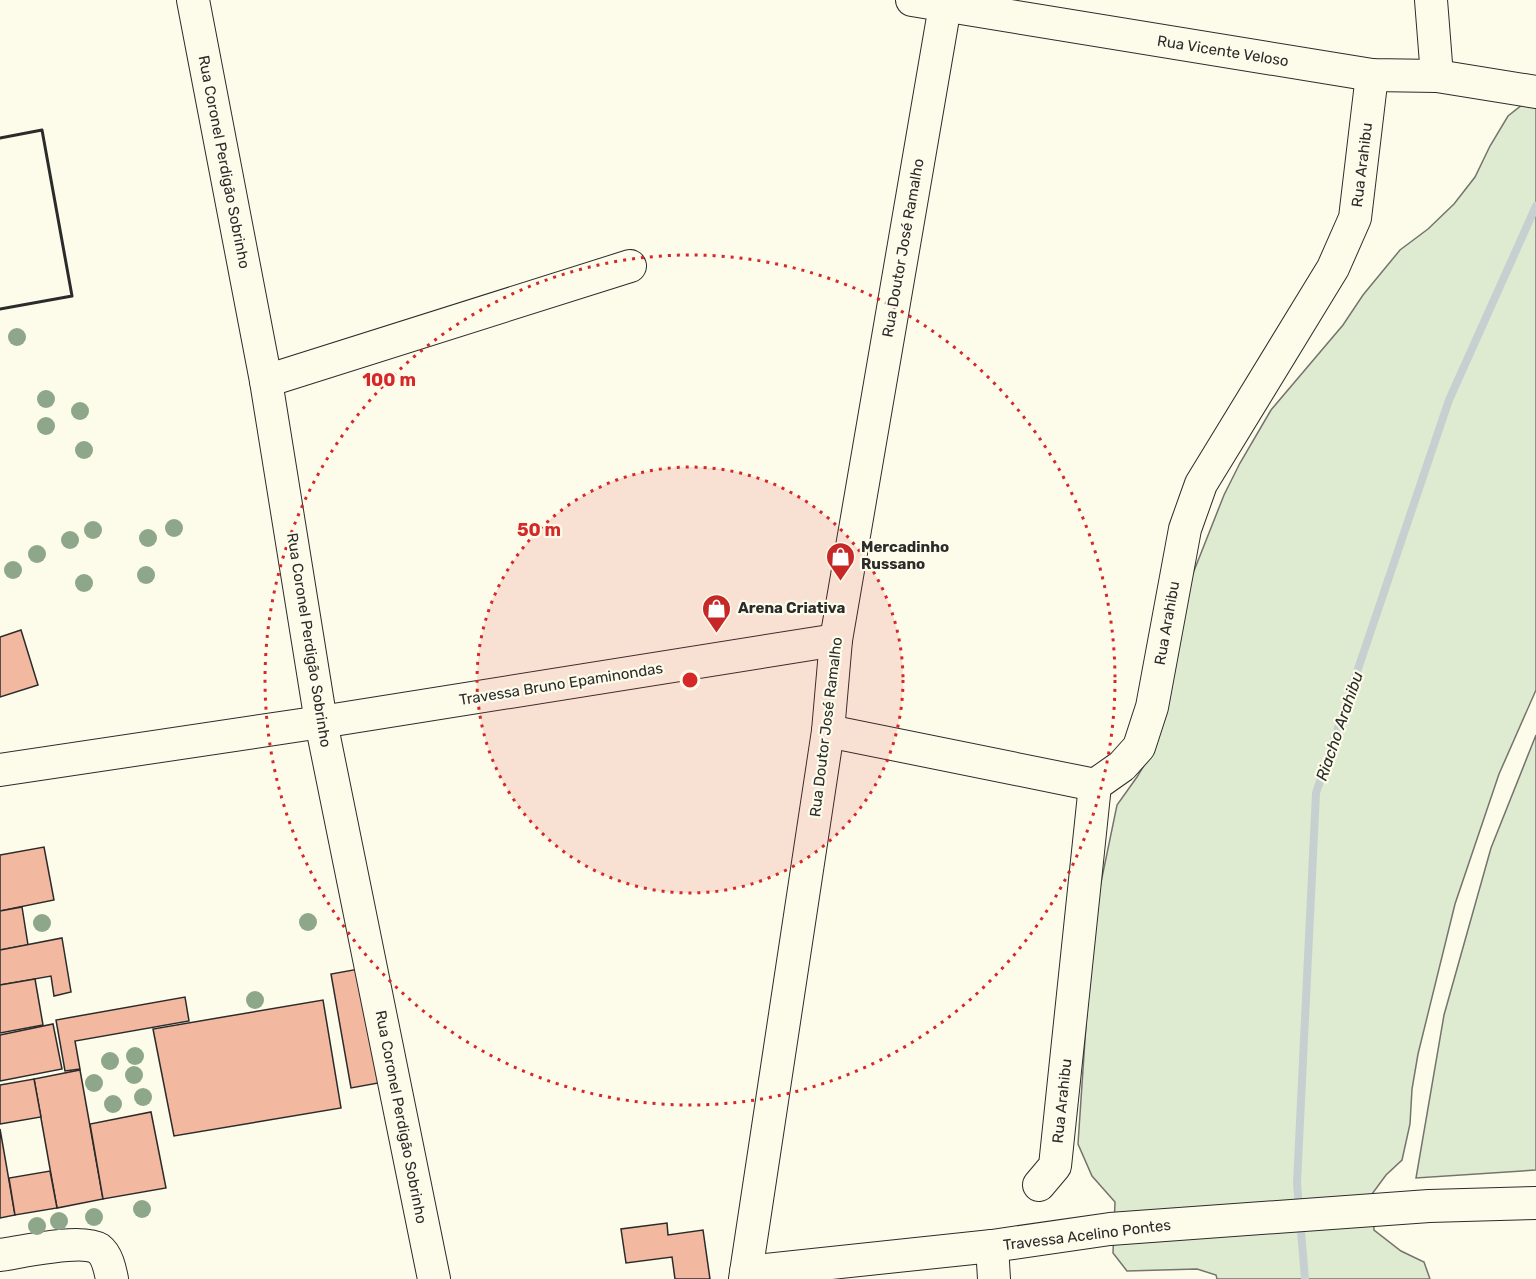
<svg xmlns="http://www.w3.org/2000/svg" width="1536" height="1279" font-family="Rubik,sans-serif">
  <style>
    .green { fill: #deebd1; stroke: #74746e; stroke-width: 1.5 }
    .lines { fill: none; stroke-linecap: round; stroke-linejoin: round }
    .stream { stroke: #c7d0d0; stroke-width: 8 }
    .building { fill: #f2b8a0; stroke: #2b2b2b; stroke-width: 1.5 }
    .minor-casing { stroke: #2b2b2b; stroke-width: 34 }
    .minor { stroke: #fdfbea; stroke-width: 32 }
    .wall { stroke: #2b2b2b; stroke-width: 3 }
    .tree { fill: #8ea78a }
    .ring { fill: none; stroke: #d62828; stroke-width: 3; stroke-dasharray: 3 6 }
    .labels { text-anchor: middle; stroke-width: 4.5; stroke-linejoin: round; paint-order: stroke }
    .street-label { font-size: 15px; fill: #2b2b2b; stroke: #fdfbea }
    .poi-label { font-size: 15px; font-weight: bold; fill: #2b2b2b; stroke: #fdfbea; text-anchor: start }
    .water-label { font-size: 16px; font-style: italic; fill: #2b2b2b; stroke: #fdfbea }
    .centre { fill: #d62828; stroke: #fdfbea; stroke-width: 3 }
    .ring-label { font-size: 18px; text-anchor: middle; font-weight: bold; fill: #d62828; stroke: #fdfbea; stroke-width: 4.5; stroke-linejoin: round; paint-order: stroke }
  </style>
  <rect width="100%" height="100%" fill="#fdfbea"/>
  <g class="green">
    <polygon points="1527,101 1536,102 1536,690 1499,774 1455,904 1418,1054 1412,1089 1410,1124 1402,1160 1386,1175 1372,1194 1374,1230 1401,1251 1424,1262 1430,1279 1217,1279 1216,1275 1197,1269 1127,1271 1113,1253 1115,1202 1092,1176 1078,1144 1093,921 1117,805 1137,777 1156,746 1165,714 1188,586 1224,495 1240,463 1271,410 1343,325 1363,295 1400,250 1428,229 1454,204 1475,177 1490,146 1508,116"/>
    <polygon points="1536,735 1536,1170 1416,1178 1444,1015 1491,848"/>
  </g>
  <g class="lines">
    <polyline class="stream" points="1305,1279 1297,1183 1316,793 1449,400 1536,206"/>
  </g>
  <g class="building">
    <polygon points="21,630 38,685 0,697 0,637"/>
    <polygon points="44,847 54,900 0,911 0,855"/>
    <polygon points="22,907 28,945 0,950 0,911"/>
    <polygon points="62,938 71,992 54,996 51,976 0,985 0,950"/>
    <polygon points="364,968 384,1082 351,1088 331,974"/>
    <polygon points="35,979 43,1025 0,1033 0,985"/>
    <polygon points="185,997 189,1021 75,1041 80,1069 65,1071 56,1020"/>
    <polygon points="323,1000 341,1108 174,1136 153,1029"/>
    <polygon points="53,1024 62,1069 0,1081 0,1035"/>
    <polygon points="80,1070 103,1199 57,1208 34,1079"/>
    <polygon points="34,1079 41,1117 0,1124 0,1085"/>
    <polygon points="151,1112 166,1188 103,1199 90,1124"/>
    <polygon points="0,1129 15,1215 0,1218"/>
    <polygon points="50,1171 57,1208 15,1215 9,1178"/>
    <polygon points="667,1223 668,1235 703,1230 710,1279 675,1279 672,1257 626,1263 621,1229"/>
  </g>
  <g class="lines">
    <defs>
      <g id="minor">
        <polyline points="193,0 266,381 321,722 434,1279"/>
        <polyline points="912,0 1372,75 1437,76 1536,92"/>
        <polyline points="1431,0 1437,76"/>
        <polyline points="266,381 630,266"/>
        <polyline points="828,731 1095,785"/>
        <polyline points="0,770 321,722 836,640"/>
        <polyline points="1039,1185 1055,1166 1095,785 1122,766 1139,747 1152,707 1185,529 1201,484 1333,268 1355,218 1372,75"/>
        <polyline points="992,1246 994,1279"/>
        <path d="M 0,1255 C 21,1252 82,1238 99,1249 C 107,1255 110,1269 112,1279"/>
        <polyline points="746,1272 992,1246 1110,1229 1429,1206 1536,1203"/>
        <polyline points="745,1279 828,731 836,640 946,0"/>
      </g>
    </defs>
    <use href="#minor" class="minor-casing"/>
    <use href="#minor" class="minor"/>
    <polyline class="wall" points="0,138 42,130 72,296 0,309"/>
  </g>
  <g class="tree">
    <circle cx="17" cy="337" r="9"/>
    <circle cx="46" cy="399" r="9"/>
    <circle cx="80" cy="411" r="9"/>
    <circle cx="46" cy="426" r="9"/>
    <circle cx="84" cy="450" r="9"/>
    <circle cx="174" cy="528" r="9"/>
    <circle cx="93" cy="530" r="9"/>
    <circle cx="148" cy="538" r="9"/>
    <circle cx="70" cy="540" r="9"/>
    <circle cx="37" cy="554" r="9"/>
    <circle cx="13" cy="570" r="9"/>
    <circle cx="146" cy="575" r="9"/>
    <circle cx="84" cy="583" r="9"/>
    <circle cx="308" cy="922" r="9"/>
    <circle cx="42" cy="923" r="9"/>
    <circle cx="255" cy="1000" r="9"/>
    <circle cx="135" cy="1056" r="9"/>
    <circle cx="110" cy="1061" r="9"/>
    <circle cx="134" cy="1075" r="9"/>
    <circle cx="94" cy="1083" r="9"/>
    <circle cx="143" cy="1097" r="9"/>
    <circle cx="113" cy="1104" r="9"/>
    <circle cx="142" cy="1209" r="9"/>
    <circle cx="94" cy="1217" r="9"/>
    <circle cx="59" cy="1221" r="9"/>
    <circle cx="37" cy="1226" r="9"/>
  </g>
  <circle cx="690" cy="680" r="213" fill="#d62828" fill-opacity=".12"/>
  <g class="ring">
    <circle cx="690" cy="680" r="213"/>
    <circle cx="690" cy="680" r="425"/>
  </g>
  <defs>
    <symbol id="shop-pin" viewBox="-11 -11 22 30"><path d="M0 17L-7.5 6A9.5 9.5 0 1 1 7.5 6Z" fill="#c62828" stroke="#fdfbea"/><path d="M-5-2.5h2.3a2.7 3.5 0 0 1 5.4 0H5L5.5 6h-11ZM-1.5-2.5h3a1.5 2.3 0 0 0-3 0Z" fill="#fff"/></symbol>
  </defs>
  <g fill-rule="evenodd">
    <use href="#shop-pin" x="824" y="540" width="33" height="45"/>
    <use href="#shop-pin" x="700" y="592" width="33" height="45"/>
  </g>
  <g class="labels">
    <g class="street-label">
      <text transform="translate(1223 51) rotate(9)" y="5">Rua Vicente Veloso</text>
      <text transform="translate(224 162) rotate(79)" y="5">Rua Coronel Perdigão Sobrinho</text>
      <text transform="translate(1362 165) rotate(-83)" y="5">Rua Arahibu</text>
      <text transform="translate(903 248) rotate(-80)" y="5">Rua Doutor José Ramalho</text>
      <text transform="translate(1167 623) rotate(-80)" y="5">Rua Arahibu</text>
      <text transform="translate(309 640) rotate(81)" y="5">Rua Coronel Perdigão Sobrinho</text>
      <text transform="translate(561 684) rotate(-9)" y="5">Travessa Bruno Epaminondas</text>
      <text transform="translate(826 727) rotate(-83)" y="5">Rua Doutor José Ramalho</text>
      <text transform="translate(1062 1101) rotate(-84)" y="5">Rua Arahibu</text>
      <text transform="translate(401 1117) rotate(79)" y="5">Rua Coronel Perdigão Sobrinho</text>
      <text transform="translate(1087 1235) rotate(-7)" y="5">Travessa Acelino Pontes</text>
    </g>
    <g class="poi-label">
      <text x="861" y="552">Mercadinho<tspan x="861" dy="17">Russano</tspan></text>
      <text x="738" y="613">Arena Criativa</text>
    </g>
    <g class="water-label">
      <text transform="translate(1339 726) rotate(-71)" y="6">Riacho Arahibu</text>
    </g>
  </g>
  <circle cx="690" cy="680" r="9" class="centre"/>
  <g class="ring-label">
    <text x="389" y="386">100 m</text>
    <text x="539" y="536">50 m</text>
  </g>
</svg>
